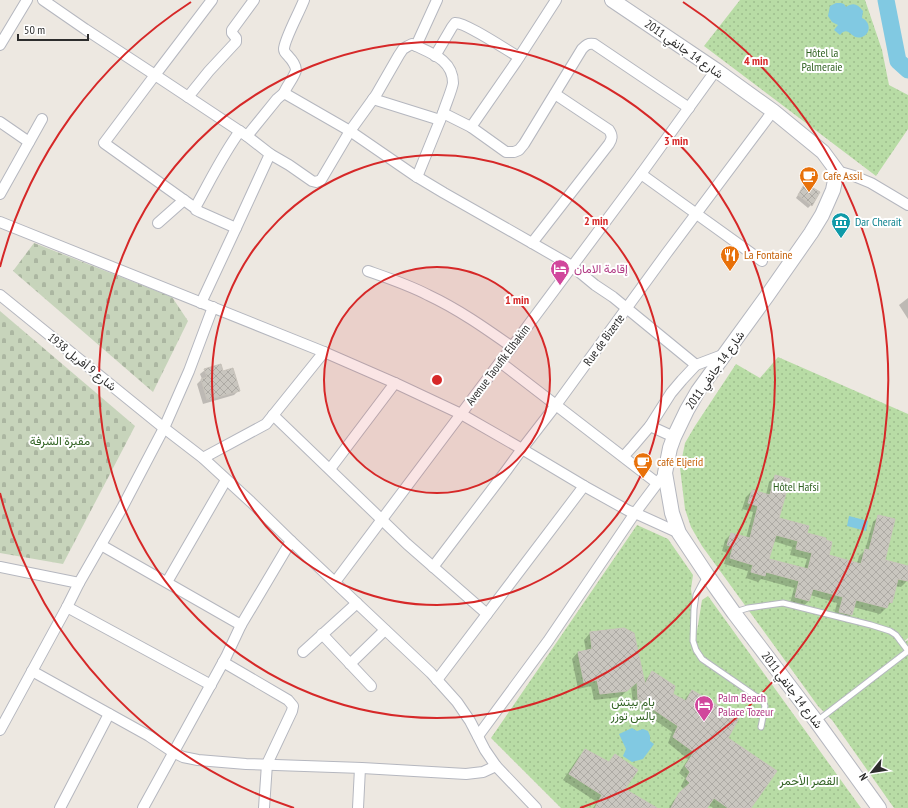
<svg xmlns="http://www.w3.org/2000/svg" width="908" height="808" font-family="'PT Sans Narrow',Vazirmatn,sans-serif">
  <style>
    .green { fill: url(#green-dots) }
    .cemetery { fill: url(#cemetery-stones) }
    .water { fill: #81c9e2 }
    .shadow { fill: #0003; fill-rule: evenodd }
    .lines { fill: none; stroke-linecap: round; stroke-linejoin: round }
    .river { stroke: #81c9e2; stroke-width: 17 }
    .building { fill: url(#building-cross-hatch); stroke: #c8c3bb; fill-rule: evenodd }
    .lane-casing { stroke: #b5b7bf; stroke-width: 7 }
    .street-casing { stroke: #b5b7bf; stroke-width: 12 }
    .secondary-casing { stroke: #b5b7bf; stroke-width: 16 }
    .lane { stroke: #fff; stroke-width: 5 }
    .street { stroke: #fff; stroke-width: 10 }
    .secondary { stroke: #fff; stroke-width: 14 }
    .ring { fill: none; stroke: #d62828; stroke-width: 2 }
    .labels { text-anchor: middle; stroke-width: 4; stroke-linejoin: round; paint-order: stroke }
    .street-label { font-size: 12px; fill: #2d2d2d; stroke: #fff }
    .park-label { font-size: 12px; fill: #326324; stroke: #fff }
    .food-label { font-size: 12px; fill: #c56008; stroke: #fff; text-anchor: start }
    .culture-label { font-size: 12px; fill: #0d838f; stroke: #fff; text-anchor: start }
    .hotel-label { font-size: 12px; fill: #b23c85; stroke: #fff; text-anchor: start }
    .centre { fill: #d62828; stroke: #fff; stroke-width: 2 }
    .ring-label { font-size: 12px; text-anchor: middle; font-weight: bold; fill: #d62828; stroke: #fff; stroke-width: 4; stroke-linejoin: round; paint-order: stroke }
  </style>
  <defs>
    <pattern id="green-dots" width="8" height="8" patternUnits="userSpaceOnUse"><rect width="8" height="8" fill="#b8dca5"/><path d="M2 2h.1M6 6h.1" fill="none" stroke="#9ebd8e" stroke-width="1.8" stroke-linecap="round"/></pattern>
    <pattern id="cemetery-stones" width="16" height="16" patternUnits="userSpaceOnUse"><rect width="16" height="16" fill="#c7d4bb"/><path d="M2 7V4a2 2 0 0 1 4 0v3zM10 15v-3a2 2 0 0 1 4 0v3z" fill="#abb6a1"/></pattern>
    <pattern id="building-cross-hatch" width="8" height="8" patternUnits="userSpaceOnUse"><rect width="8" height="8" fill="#c9c6bf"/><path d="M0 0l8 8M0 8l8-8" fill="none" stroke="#adaaa4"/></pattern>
  </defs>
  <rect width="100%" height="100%" fill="#ede8e1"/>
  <g class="green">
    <polygon points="740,0 865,0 882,50 889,85 908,95 908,129 876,176 704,46"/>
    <polygon points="778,357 908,414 908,638 900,645 908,640 908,808 894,808 832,720 818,706 702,546 691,527 685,509 680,468 685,443 695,426 736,364 760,378"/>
    <polygon points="637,525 668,539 693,575 691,589 697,631 702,600 708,596 861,808 561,808 491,738"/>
  </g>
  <g class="cemetery">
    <polygon points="34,243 172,297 188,321 153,392 13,271"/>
    <polygon points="0,311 135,426 63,564 0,553"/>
  </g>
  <g class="water">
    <path d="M 836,3 L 841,3 L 844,4 L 846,7 C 853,2 858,4 863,11 L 862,18 C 871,22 871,34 862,37 C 851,41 849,24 840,35 L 834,30 L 838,25 L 832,22 L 828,16 L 830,6 Z"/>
    <polygon points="849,516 868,521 866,531 847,526"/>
    <polygon points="632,728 637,731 643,729 648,731 650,736 650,741 654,744 643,759 632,762 623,756 626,749 619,734"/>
  </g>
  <g class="shadow">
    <polygon points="805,184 818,192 811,205 808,208 796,198 803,187"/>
    <polygon points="908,298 908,319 899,305"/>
    <polygon points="205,370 239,390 234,395 203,404 197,384 202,379 200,374"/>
    <path d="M 775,476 L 778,519 L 806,534 L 828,556 L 857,564 L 859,556 L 865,550 L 873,522 L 879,516 L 883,560 L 908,567 L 908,577 L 907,581 L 901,587 L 896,586 L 891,603 L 880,614 L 853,607 L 851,615 L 844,621 L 833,618 L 837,603 L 810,595 L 809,601 L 802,607 L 790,603 L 794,588 L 761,579 L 758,582 L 746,578 L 748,571 L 724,564 L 727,553 L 722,551 L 725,540 L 731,534 L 746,538 L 753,512 L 742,509 L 746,497 L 752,491 L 766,495 L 769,482 ZM 773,541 L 792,547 L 790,555 L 807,559 L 804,569 L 768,560 Z"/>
    <polygon points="590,633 644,683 646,679 652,673 671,695 684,701 686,697 692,691 726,738 750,808 713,808 708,804 706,808 669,808 673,801 684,790 681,786 685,778 679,773 688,759 668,743 672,732 633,705 631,687 620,697 594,700 591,686 578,689 572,659 578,652 586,651 584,640"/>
    <polygon points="586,750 608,763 615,755 624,789 651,808 593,808 597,802 563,780 579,756"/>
  </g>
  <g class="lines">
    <polyline class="river" points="886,0 898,61 908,70"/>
  </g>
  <g class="building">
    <polygon points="805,183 820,192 812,206 798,195"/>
    <polygon points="221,364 223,371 233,368 240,391 207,400 201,379 207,377 204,369"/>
    <path d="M 775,475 L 790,479 L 779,518 L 809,526 L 807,533 L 826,538 L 826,540 L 832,542 L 829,555 L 861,564 L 865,549 L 869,550 L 878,515 L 895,519 L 885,560 L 908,566 L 908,581 L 898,579 L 892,603 L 889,602 L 887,608 L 856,600 L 852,615 L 839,612 L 843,597 L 813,589 L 809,601 L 795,597 L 799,581 L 766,572 L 765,576 L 751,572 L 753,565 L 730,558 L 733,547 L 727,545 L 731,533 L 750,538 L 758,506 L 748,503 L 752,490 L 770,495 ZM 776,535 L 798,541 L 796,549 L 812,553 L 808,569 L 769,559 Z"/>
    <polygon points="624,628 634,633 645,684 652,671 675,686 673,694 686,701 692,690 739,718 728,738 777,771 751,808 728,808 714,798 707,808 671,808 679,793 690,783 686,779 690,772 685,766 694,752 673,737 678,726 638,699 637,682 627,691 600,694 597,680 584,683 578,652 592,649 590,632"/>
    <polygon points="585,749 609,762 615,754 638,770 625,789 657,808 595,808 602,795 569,774"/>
  </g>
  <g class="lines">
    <defs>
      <g id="lane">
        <polyline points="706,576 696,595 694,609 693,641 696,650 702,659 763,701 765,706 761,727"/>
        <polyline points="735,612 748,608 783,603 871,625 890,631 896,635 908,651"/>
        <polyline points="817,721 908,651"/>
      </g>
      <g id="street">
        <polyline points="43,0 85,29 155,75 212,0"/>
        <path d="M 556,0 L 516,62 L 471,127 L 506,152 L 514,152 L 519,150 L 524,144 L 582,49 C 586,45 588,43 594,44 L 689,108"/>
        <polyline points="0,45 27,0"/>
        <polyline points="416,46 437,0"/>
        <path d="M 435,56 L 452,27 L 455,23 C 465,22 508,51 519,57"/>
        <path d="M 284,93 C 286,87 295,76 296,70 C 296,66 292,60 289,57 C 287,54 284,53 284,49 C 284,40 300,11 304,0"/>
        <polyline points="188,97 209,71 236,42 236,38 232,33 232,30 254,0"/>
        <polyline points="373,99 440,120"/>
        <polyline points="0,122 29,142"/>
        <polyline points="247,136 277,99 284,93 350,131 414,175 444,193 532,243 572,266 595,285 613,297 696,365"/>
        <path d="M 270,154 L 289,165 L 312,181 L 316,182 L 321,180 L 350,131 L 376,95 L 399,55 L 403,49 L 408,46 L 412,44 C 430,53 453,59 453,83 C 452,90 445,106 443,113"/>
        <polyline points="837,171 854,176 871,183 908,205"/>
        <polyline points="641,174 762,261"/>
        <polyline points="417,177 443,113 471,127"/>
        <polyline points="0,194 42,119"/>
        <polyline points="195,208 104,143 155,75 247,136 270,154 236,228"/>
        <polyline points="0,222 324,352 395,383 461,414 522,449 584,486 629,511 635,513 679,533"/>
        <polyline points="158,223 184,200"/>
        <path d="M 532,243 L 609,144 C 612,139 613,136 609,130 L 555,94"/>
        <path d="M 368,271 C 388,278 409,285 428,295 C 458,309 485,328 512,347"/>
        <polyline points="0,295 164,428 203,458 251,502 291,541 431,673 457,702 470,721 485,750 496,766 536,808"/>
        <path d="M 201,303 L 236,228 L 200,212 L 196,210 L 196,206 C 210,181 223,154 240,131"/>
        <polyline points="500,362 657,483"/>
        <polyline points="273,415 407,544 487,614"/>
        <polyline points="650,426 671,393 682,380 696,365 725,354"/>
        <polyline points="624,456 633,446 650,426 674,437"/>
        <polyline points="203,458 266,424 324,352"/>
        <polyline points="330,469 395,383"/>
        <polyline points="101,545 241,625"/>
        <polyline points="0,567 79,583"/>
        <polyline points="433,567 506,471 522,449 556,405 666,254 773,111"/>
        <polyline points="167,582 226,480"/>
        <polyline points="335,582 500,362 512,347 641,174 716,70"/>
        <polyline points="67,607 211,685"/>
        <polyline points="322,634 371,686"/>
        <polyline points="303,652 357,603"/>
        <polyline points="223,662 288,700 293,706 292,711 267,764 264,808"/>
        <polyline points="350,664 385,630"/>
        <polyline points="32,671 149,736 173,752 183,757 198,760 246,764 362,768 466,774 483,772 496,766"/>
        <polyline points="437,680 584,486"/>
        <polyline points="0,730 67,607 79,583 122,508 164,428 189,371 213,307"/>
        <polyline points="478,736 548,641 635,513 665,473"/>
        <polyline points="60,808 109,714"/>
        <polyline points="143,808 226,657 241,625 291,541"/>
        <polyline points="358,808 360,768"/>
      </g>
      <polyline id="secondary" points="612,0 716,70 773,111 823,152 837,171 833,190 822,215 811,233 767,296 698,391 687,410 674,437 670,448 665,473 672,513 679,533 707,575 734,613 816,721 879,808"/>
    </defs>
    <use href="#lane" class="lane-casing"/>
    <use href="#street" class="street-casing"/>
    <use href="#secondary" class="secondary-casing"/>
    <use href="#lane" class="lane"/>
    <use href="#street" class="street"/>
    <use href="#secondary" class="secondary"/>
  </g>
  <circle cx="437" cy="380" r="113" fill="#d62828" fill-opacity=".12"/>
  <g class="ring">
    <circle cx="437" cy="380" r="113"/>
    <circle cx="437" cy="380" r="225"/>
    <circle cx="437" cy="380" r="338"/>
    <path d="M294 808A451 451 0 0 1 0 493M0 267A451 451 0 0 1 191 2M683 2A451 451 0 0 1 580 808"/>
  </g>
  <defs>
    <symbol id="cafe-pin" viewBox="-11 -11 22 30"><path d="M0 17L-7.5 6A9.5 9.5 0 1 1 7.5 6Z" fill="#e8710a" stroke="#fff"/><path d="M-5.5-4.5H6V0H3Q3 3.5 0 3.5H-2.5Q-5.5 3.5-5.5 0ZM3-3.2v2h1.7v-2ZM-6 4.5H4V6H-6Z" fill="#fff"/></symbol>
    <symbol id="museum-pin" viewBox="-11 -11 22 30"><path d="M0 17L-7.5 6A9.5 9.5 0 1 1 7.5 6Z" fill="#0f9aa8" stroke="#fff"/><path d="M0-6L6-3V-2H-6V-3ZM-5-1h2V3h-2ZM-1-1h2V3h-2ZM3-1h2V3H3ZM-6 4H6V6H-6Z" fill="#fff"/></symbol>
    <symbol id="restaurant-pin" viewBox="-11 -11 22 30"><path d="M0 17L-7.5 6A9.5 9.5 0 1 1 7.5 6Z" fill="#e8710a" stroke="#fff"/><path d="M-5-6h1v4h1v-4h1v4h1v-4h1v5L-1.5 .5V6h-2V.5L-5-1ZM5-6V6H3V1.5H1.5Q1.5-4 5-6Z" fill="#fff"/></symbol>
    <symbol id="hotel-pin" viewBox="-11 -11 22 30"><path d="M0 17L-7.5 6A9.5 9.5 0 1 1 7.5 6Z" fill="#d1479c" stroke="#fff"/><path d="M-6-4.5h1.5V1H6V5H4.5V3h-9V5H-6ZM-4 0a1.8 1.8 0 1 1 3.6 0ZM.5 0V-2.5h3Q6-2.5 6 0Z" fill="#fff"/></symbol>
  </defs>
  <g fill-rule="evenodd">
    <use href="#cafe-pin" x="798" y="165" width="22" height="30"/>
    <use href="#museum-pin" x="830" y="211" width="22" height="30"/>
    <use href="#restaurant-pin" x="719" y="244" width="22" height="30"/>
    <use href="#hotel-pin" x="549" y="258" width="22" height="30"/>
    <use href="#cafe-pin" x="632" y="451" width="22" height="30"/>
    <use href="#hotel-pin" x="693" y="694" width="22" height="30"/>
  </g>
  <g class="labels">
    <g class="street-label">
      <text transform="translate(684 49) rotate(35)" y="4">شارع 14 جانفي 2011</text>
      <text transform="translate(604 340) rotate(-54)" y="4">Rue de Bizerte</text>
      <text transform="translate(82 362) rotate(39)" y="4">شارع 9 أفريل 1938</text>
      <text transform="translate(498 365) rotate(-53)" y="4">Avenue Taoufik Elhakim</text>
      <text transform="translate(715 370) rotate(-55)" y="4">شارع 14 جانفي 2011</text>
      <text transform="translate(792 690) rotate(53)" y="4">شارع 14 جانفي 2011</text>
    </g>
    <g class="park-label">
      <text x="822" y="57">Hôtel la<tspan x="822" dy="14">Palmeraie</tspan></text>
      <text x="60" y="445">مقبرة الشرفة</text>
      <text x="796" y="491">Hôtel Hafsi</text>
      <text x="633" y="706">بام بيتش<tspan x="633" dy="14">بالس توزر</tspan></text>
      <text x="809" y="785">القصر الأحمر</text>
    </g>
    <g class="food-label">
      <text x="823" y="180">Cafe Assil</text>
      <text x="744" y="259">La Fontaine</text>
      <text x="657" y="466">café Eljerid</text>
    </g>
    <g class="culture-label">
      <text x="855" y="226">Dar Cherait</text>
    </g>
    <g class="hotel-label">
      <text x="574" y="273">إقامة الامان</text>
      <text x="718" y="702">Palm Beach<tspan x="718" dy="14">Palace Tozeur</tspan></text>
    </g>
  </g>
  <circle cx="437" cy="380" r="6" class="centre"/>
  <g class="ring-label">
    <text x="756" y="65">4 min</text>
    <text x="676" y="145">3 min</text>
    <text x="596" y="225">2 min</text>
    <text x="517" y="304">1 min</text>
  </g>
  <g transform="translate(872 772) rotate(240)" stroke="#ffffff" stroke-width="3" paint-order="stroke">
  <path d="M0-3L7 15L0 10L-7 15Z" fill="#2d2d2d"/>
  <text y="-6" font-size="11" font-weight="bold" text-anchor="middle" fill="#2d2d2d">N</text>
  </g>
  <path d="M18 34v6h70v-6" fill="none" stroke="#2d2d2d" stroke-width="2"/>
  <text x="24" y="34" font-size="12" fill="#2d2d2d" stroke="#ffffff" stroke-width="3" paint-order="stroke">50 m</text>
</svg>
